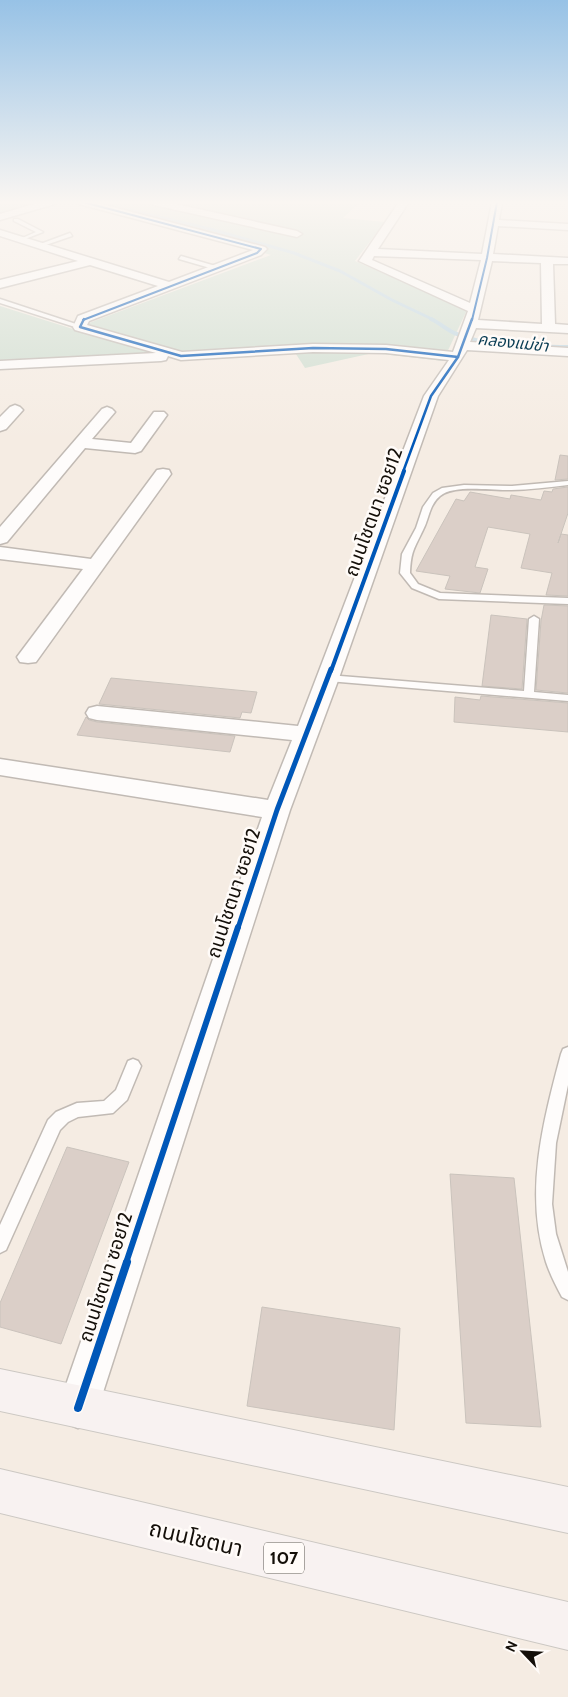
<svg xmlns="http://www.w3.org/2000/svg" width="568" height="1697" font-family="Cabin,'Noto Sans Thai',sans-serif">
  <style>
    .green { fill: #d0ded1 }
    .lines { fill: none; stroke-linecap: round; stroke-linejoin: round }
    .stream-far1 { stroke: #bed6e2; stroke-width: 3 }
    .stream { stroke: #bed6e2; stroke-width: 4 }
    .building { fill: #dbcfc8; stroke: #cac3bc }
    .lane-casing { stroke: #c1bab4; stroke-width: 3 }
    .street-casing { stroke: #c1bab4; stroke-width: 3 }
    .primary-casing { stroke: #ccc8c3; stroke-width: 2 }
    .lane { fill: #fefcfb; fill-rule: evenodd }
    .street { fill: #fefcfb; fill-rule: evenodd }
    .primary { fill: #f8f2f1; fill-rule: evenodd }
    .cycleway-far5-casing { stroke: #fffbf8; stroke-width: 3 }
    .cycleway-far4-casing { stroke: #fffbf8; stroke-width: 4.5 }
    .cycleway-far3-casing { stroke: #fffbf8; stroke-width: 6 }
    .cycleway-far2-casing { stroke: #fffbf8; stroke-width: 8 }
    .cycleway-far1-casing { stroke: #fffbf8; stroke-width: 9 }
    .cycleway-casing { stroke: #fffbf8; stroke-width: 11 }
    .cycleway-far5 { stroke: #0057b8; stroke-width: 2 }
    .cycleway-far4 { stroke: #0057b8; stroke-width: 2.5 }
    .cycleway-far3 { stroke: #0057b8; stroke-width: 4 }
    .cycleway-far2 { stroke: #0057b8; stroke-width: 5 }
    .cycleway-far1 { stroke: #0057b8; stroke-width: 6 }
    .cycleway { stroke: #0057b8; stroke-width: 8 }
    .labels { text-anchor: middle; stroke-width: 5; stroke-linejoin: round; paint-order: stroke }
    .far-water-label { font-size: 16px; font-style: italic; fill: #0a3c53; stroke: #fffbf8 }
    .shield { fill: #fffbf8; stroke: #5a5651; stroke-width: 1 }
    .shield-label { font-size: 18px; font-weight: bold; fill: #140f09 }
    .street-label { font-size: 19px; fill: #140f09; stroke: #fffbf8 }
    .near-street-label { font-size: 22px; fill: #140f09; stroke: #fffbf8 }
  </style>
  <rect width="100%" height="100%" fill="#f5ece3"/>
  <g class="green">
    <polygon points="0,202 42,202 0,214"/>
    <polygon points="88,202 360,202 343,218 385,222 355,261 467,310 443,361 373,353 305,368 294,351 0,368 0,306 73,329 271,255 84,204"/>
  </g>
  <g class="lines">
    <polyline class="stream-far1" points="95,202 210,229 294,253 340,271 392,300 434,320"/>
    <path class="stream" d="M 431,319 C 440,323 448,331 457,334 C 492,348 531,346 568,347"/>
  </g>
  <g class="building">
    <polygon points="560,455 568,456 568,479 555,480"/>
    <polygon points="568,487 568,513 558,543 561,534 568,535 568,596 546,595 552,573 521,568 530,534 488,527 475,567 488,569 480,593 445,589 450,576 416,571 456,499 464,501 470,492 510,499 511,495 541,500 544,491 552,492 553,489"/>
    <polygon points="544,605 568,606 568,693 536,690 541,621"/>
    <polygon points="491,615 527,619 522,689 482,686"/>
    <polygon points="111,678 257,692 251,713 242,712 240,718 99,704"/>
    <polygon points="481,696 568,703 568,732 454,722 455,697 480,700"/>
    <polygon points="86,717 89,720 97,722 235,736 230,752 77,735"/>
    <polygon points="67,1147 129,1162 61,1344 0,1327 0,1303"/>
    <polygon points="450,1174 514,1178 541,1427 466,1423"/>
    <polygon points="262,1307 400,1328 394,1430 247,1406"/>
  </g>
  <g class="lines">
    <defs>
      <g id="lane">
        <polygon points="14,219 18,219 43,232 20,241 20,239 36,232 14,221"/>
        <polygon points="70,233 72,236 40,247 35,246"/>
        <polygon points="181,256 219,267 220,268 217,270 179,259"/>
        <polygon points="0,299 82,326 83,327 78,328 0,303"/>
        <path d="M 568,481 L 568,485 C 549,487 530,490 511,490 C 492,491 455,484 440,496 C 429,505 429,519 423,530 C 414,549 411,551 410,573 L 418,584 L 440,593 L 568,598 L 568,604 L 439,599 L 412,588 L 400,573 L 402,554 L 416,528 L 423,507 L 433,493 L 442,488 L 464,485 L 512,486 Z"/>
        <polygon points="534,616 539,619 534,692 568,695 568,701 328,681 323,678 328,675 524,691 529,619"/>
        <path d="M 568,1047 L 568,1085 L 556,1143 L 552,1204 L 556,1234 L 568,1272 L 568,1300 L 562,1297 C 556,1286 550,1274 546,1262 C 524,1193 543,1122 561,1054 L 563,1049 Z"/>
        <polygon points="133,1059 138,1061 141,1066 127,1100 113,1113 78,1117 68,1122 60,1130 6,1250 0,1253 0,1225 48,1120 56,1112 77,1103 104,1101 116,1090 128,1061"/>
      </g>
      <g id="street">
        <polygon points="40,202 56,202 55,204 0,220 0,214"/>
        <path d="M 78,202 L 94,202 L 265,247 L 267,249 L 261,255 L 89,321 L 87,325 L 182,352 L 313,344 L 386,345 L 453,352 L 468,311 L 359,261 L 399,202 L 409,202 L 378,249 L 482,254 L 492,202 L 502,202 L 499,220 L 568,224 L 568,230 L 498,226 L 493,254 L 568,258 L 568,264 L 553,264 L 555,324 L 568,325 L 568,333 L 476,328 L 470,342 L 568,348 L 568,356 L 467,350 L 438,396 L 339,678 L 290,810 L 98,1408 L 92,1422 L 78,1428 L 64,1422 L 58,1408 L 262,817 L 0,775 L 0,759 L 268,800 L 292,740 L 97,720 L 89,718 L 86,713 L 89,708 L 97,706 L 298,726 L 424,396 L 449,360 L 386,353 L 313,352 L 181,360 L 168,356 L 166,360 L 161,361 L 0,369 L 0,361 L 156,353 L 75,330 L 73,327 L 78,316 L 158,286 L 90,265 L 0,288 L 0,280 L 78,261 L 0,236 L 0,230 L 169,282 L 253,250 L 79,204 ZM 374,256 L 481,260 L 470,303 L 372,260 ZM 492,261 L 541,263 L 542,324 L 478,320 Z"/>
        <polygon points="149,202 167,202 297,231 302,234 297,237 154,205"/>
        <polygon points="15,405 20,407 23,410 6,429 0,431 0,417 10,407"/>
        <polygon points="107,407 112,409 115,412 92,439 131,443 154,412 164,412 167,415 141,451 135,453 85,448 7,542 0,544 0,527 102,409"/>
        <polygon points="163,469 169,470 171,474 36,662 28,663 20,662 17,657 83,569 0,559 0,547 91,559 157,470"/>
      </g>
      <g id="primary">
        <polygon points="0,1369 568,1487 568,1533 0,1411"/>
        <polygon points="0,1469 568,1602 568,1650 0,1513"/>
      </g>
    </defs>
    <use href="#lane" class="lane-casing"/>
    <use href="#street" class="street-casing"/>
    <use href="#primary" class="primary-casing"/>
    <use href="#lane" class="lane"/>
    <use href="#street" class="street"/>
    <use href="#primary" class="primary"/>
    <defs>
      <g id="cycleway-far5">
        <polyline points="83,320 257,253 261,249 83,202"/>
        <polyline points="472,320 487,258 497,202"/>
      </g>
      <g id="cycleway-far4">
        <polyline points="84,319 80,327 181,356 313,348 386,349 458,357"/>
        <polyline points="403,472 431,396 458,357 472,319"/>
      </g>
      <polyline id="cycleway-far3" points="331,671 404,471"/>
      <polyline id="cycleway-far2" points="238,928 277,810 331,669"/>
      <polyline id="cycleway-far1" points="126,1263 238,927"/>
      <polyline id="cycleway" points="78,1408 127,1262"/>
    </defs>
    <use href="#cycleway-far5" class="cycleway-far5-casing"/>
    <use href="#cycleway-far4" class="cycleway-far4-casing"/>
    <use href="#cycleway-far3" class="cycleway-far3-casing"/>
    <use href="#cycleway-far2" class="cycleway-far2-casing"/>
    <use href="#cycleway-far1" class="cycleway-far1-casing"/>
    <use href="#cycleway" class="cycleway-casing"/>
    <use href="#cycleway-far5" class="cycleway-far5"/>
    <use href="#cycleway-far4" class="cycleway-far4"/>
    <use href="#cycleway-far3" class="cycleway-far3"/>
    <use href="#cycleway-far2" class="cycleway-far2"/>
    <use href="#cycleway-far1" class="cycleway-far1"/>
    <use href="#cycleway" class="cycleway"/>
  </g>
  <linearGradient id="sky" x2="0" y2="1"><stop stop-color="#97c2e6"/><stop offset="0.46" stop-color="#faf6f2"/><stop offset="1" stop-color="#faf6f2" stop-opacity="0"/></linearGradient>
  <rect width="568" height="440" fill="url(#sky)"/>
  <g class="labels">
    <g class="far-water-label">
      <text transform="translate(513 342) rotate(6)" y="6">คลองแม่ข่า</text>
    </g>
    <rect class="shield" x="264" y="1542.5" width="40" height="31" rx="4"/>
    <g class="shield-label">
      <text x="284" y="1564">107</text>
    </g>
    <g class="street-label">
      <text transform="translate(373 512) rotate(-70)" y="7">ถนนโชตนา ซอย12</text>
      <text transform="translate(233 893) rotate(-72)" y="7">ถนนโชตนา ซอย12</text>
      <text transform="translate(105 1277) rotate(-72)" y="7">ถนนโชตนา ซอย12</text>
    </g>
    <g class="near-street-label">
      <text transform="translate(196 1538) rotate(13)" y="8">ถนนโชตนา</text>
    </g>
  </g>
  <g transform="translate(523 1652) rotate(295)" stroke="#fffbf8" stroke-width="4" paint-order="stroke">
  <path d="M0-4L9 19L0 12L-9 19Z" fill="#140f09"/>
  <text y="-8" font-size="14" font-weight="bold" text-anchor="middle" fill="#140f09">N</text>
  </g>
</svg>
